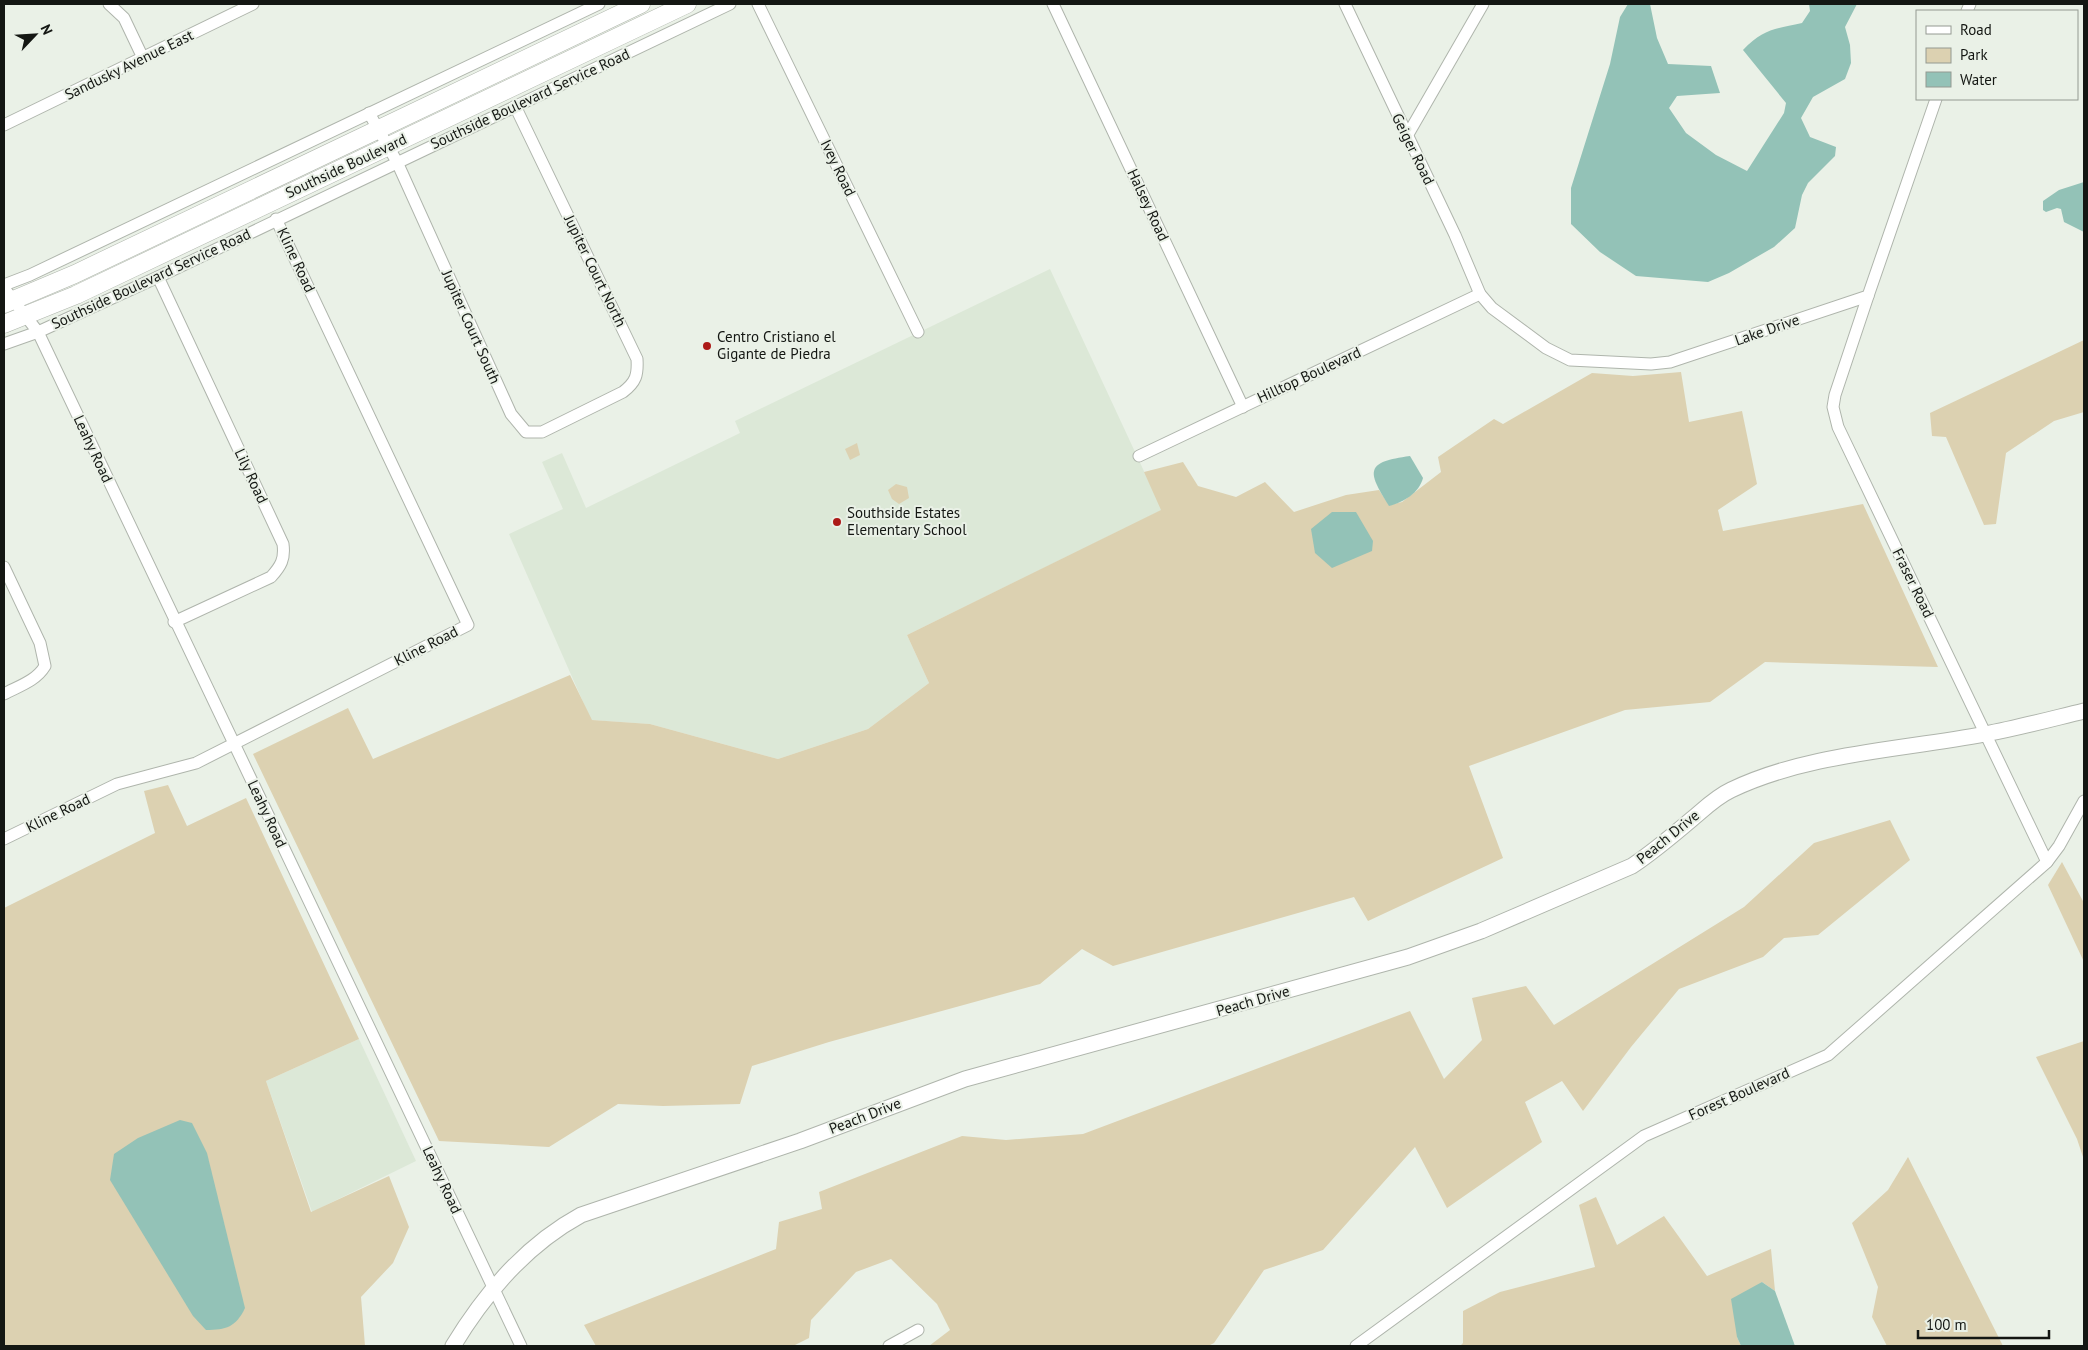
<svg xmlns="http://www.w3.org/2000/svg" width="2088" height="1350" font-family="'PT Sans',sans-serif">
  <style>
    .built { fill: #dce8d7 }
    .green { fill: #dcd1b1 }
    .water { fill: #93c2b7 }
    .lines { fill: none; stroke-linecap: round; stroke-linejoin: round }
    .minor-casing { stroke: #afb5ac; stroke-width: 13 }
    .major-casing { stroke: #afb5ac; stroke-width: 17 }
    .highway-casing { stroke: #afb5ac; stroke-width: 19 }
    .minor { stroke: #fff; stroke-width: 11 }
    .major { stroke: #fff; stroke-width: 15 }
    .highway { stroke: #fff; stroke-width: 18 }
    .poi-dot { fill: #ac1a17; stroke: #eaf1e7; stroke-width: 2 }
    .labels { text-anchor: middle; stroke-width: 4; stroke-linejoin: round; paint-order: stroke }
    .street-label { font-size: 15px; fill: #141713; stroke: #eaf1e7 }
    .poi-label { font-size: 15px; fill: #141713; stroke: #eaf1e7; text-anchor: start }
  </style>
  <rect width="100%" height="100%" fill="#eaf1e7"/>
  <g class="built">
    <polygon points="1050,269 1162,510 907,635 929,683 868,729 778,759 650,724 591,720 509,534 563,509 542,462 562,453 586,508 740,433 735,421"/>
    <polygon points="359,1039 416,1161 312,1212 266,1081"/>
  </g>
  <g class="green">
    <polygon points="2084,340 2084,412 2054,421 2006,453 1996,524 1984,525 1946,437 1932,436 1930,413"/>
    <polygon points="1681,372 1689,422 1742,411 1757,484 1718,510 1723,531 1863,504 1938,667 1765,662 1710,702 1625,710 1469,766 1503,858 1368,921 1354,897 1113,966 1082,949 1040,984 829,1042 752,1066 740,1104 663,1106 618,1104 549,1147 439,1141 253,754 348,708 373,759 570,675 592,720 650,724 778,759 868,729 929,683 907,635 1161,510 1144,472 1183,462 1198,486 1236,497 1265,482 1294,512 1346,495 1379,490 1389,505 1402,502 1441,472 1438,457 1494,419 1503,424 1592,373 1633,376"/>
    <polygon points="857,443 860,455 850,460 845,449"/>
    <polygon points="896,484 907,487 909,498 899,504 892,499 888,490"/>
    <polygon points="168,785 187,826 246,798 359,1039 266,1081 311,1212 389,1176 409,1227 393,1263 361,1297 365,1346 4,1346 4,908 155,833 144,791"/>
    <polygon points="1890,820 1910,860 1818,935 1784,938 1763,957 1679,989 1631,1047 1583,1111 1562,1081 1525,1102 1542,1142 1447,1208 1415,1147 1323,1250 1264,1270 1214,1343 1208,1346 929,1346 950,1330 937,1304 891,1259 856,1272 811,1320 809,1338 793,1346 596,1346 584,1325 776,1249 779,1222 822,1209 819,1192 962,1136 1006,1140 1083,1134 1410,1011 1444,1079 1482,1040 1472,998 1526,986 1554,1025 1744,907 1814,843"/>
    <polygon points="2062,862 2084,903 2084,962 2048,885"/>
    <polygon points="2084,1041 2084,1160 2077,1139 2036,1057"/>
    <polygon points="1908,1157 2003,1346 1887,1346 1872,1317 1878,1287 1852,1223 1888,1190"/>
    <polygon points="1596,1197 1617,1245 1664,1216 1707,1276 1771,1249 1775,1291 1762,1282 1737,1337 1741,1346 1460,1346 1463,1343 1463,1311 1500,1292 1595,1267 1579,1205"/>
  </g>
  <g class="water">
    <path d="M 1628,4 L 1650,4 L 1657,38 L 1668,64 L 1711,66 L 1720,93 L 1677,96 L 1669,108 L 1686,133 L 1716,155 L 1747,171 L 1784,113 L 1786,103 L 1743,50 C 1763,29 1775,29 1802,23 L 1810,11 L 1809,4 L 1857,4 L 1845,27 L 1850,45 L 1851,63 L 1845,79 L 1813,97 L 1801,118 L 1810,137 L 1836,147 L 1835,156 L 1808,183 L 1802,195 L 1795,228 L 1774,247 L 1729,273 L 1708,282 L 1636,276 L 1600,252 L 1571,224 L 1571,188 L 1610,64 L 1620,17 Z"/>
    <polygon points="2084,182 2084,232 2064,222 2061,209 2057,208 2046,212 2043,210 2043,201 2059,190"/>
    <path d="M 1410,456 L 1423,478 C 1419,493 1404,502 1389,506 C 1366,470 1366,462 1410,456 Z"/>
    <polygon points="1332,512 1356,512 1373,541 1372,551 1332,568 1315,553 1311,529"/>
    <path d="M 180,1120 L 192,1123 L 207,1153 L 245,1308 C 236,1327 226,1330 206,1330 L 193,1316 L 110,1180 L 114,1154 L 138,1138 Z"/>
    <polygon points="1762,1282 1775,1291 1795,1346 1741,1346 1737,1337 1731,1299"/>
  </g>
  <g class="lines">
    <defs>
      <g id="minor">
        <polyline points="109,4 124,18 143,58"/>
        <polyline points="758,4 918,332"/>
        <polyline points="1053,4 1243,407"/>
        <polyline points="1345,4 1455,235 1480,294 1492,308 1546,348 1570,360 1651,364 1670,362 1868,296 1936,99"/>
        <polyline points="1967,11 1970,4"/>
        <path d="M 369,113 L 397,162 L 511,414 L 526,432 L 542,432 L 623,392 C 636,382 638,375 637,359 L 515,106"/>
        <polyline points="4,125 253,4"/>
        <polyline points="1407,136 1483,4"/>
        <path d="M 158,277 L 283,544 C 285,559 281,566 271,577 L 174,622"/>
        <polyline points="4,285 30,275 599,4"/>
        <polyline points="4,288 38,332 521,1346"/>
        <polyline points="1868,296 1835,395 1833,407 1838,427 2047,862"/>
        <polyline points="4,344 38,332 158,277 730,4"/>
        <polyline points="1139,456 1480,294"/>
        <path d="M 4,567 L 40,643 L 45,666 C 36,681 19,686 4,694"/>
        <polyline points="4,839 117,784 196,763 468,625 276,219"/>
        <polyline points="889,1346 918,1330"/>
        <polyline points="1356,1346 1644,1136 1828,1055 2047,862 2059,846 2084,801"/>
      </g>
      <path id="major" d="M 453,1346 C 485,1293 526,1245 581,1215 L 800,1141 L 965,1079 L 1408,957 L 1481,931 L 1632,866 C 1653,852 1672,836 1692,819 C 1704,809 1716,797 1731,790 C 1808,753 1902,750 1985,734 C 2018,728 2051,719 2084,711"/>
      <g id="highway">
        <polyline points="4,304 75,274 641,4"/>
        <polyline points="4,324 76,295 687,4"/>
      </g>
    </defs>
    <use href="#minor" class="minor-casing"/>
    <use href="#major" class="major-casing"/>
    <use href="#highway" class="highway-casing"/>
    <use href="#minor" class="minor"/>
    <use href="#major" class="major"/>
    <use href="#highway" class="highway"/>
  </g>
  <g class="poi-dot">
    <circle cx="707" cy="346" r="5"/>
    <circle cx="837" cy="522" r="5"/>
  </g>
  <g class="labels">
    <g class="street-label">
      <text transform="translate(129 65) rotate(-26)" y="5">Sandusky Avenue East</text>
      <text transform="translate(530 99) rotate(-25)" y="5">Southside Boulevard Service Road</text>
      <text transform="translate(1413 149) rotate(64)" y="5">Geiger Road</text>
      <text transform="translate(346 166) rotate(-25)" y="5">Southside Boulevard</text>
      <text transform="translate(838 168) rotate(64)" y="5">Ivey Road</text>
      <text transform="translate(1148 205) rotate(65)" y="5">Halsey Road</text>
      <text transform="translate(296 260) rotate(65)" y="5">Kline Road</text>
      <text transform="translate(595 271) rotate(64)" y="5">Jupiter Court North</text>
      <text transform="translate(151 279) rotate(-25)" y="5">Southside Boulevard Service Road</text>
      <text transform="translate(471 327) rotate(66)" y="5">Jupiter Court South</text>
      <text transform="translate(1767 330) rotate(-19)" y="5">Lake Drive</text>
      <text transform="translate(1309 375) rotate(-25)" y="5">Hilltop Boulevard</text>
      <text transform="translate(93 449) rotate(65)" y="5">Leahy Road</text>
      <text transform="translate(251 476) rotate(65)" y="5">Lily Road</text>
      <text transform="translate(1913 583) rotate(64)" y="5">Fraser Road</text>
      <text transform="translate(426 646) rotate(-27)" y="5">Kline Road</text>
      <text transform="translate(58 813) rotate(-26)" y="5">Kline Road</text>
      <text transform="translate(267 814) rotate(65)" y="5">Leahy Road</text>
      <text transform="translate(1668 837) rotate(-39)" y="5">Peach Drive</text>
      <text transform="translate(1253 1001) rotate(-16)" y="5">Peach Drive</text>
      <text transform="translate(1739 1094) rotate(-24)" y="5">Forest Boulevard</text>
      <text transform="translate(865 1116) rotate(-21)" y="5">Peach Drive</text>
      <text transform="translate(442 1180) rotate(65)" y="5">Leahy Road</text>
    </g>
    <g class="poi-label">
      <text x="717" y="342">Centro Cristiano el<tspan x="717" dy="17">Gigante de Piedra</tspan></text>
      <text x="847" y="518">Southside Estates<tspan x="847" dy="17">Elementary School</tspan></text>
    </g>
  </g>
  <rect width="2088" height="1350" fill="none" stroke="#141713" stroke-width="10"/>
  <rect x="1916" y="10" width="162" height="90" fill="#eaf1e7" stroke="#949a92"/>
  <rect x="1926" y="26" width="25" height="8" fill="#ffffff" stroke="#949a92"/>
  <text x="1960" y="35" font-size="15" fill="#141713">Road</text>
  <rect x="1926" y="48" width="25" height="15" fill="#dcd1b1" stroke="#949a92"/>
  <text x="1960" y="60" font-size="15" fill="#141713">Park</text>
  <rect x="1926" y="72" width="25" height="15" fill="#93c2b7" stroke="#949a92"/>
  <text x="1960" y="85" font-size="15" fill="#141713">Water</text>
  <g transform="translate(35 35) rotate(65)" stroke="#eaf1e7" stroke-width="4" paint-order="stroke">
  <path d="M0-4L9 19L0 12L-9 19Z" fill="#141713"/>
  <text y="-8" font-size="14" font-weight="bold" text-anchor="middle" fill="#141713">N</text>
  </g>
  <path d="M1918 1330v8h131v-8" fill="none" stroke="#141713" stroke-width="2.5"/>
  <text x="1926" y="1330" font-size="15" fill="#141713" stroke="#eaf1e7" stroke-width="4" paint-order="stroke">100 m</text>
</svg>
